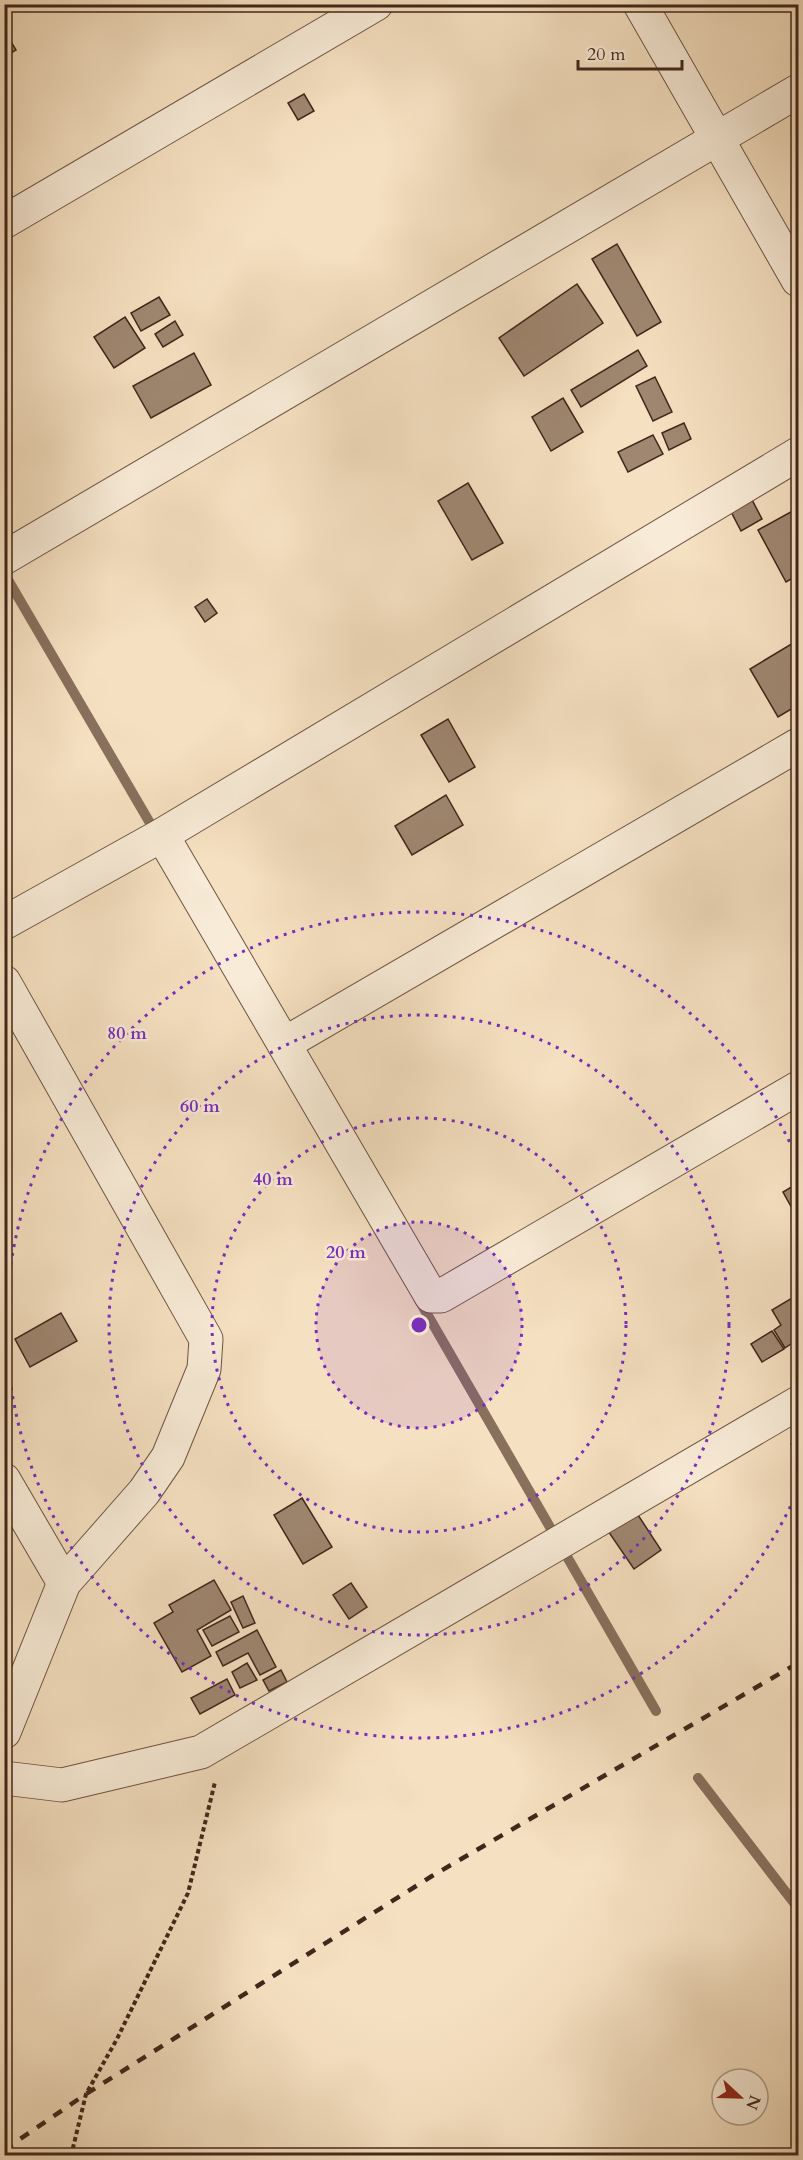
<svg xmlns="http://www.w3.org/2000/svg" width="803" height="2160" font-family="Cardo,serif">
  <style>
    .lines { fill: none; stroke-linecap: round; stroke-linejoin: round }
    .stream { stroke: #88705d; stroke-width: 10 }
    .building { fill: #9f8771; stroke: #41261b; stroke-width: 1.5 }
    .minor-casing { stroke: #6e5444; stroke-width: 35 }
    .path { stroke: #41261b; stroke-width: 4; stroke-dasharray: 4.5 3; stroke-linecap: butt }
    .minor { stroke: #f8ebd7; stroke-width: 33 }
    .rail { stroke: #41261b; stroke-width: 4.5; stroke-dasharray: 10 10; stroke-linecap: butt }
    .ring { fill: none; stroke: #7b2cbf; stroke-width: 3; stroke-dasharray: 3 6 }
    .centre { fill: #7b2cbf; stroke: #f8ebd7; stroke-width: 3 }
    .ring-label { font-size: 18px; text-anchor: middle; font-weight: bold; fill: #7b2cbf; stroke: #f8ebd7; stroke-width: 5; stroke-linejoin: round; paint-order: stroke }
  </style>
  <rect width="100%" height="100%" fill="#f5e0c1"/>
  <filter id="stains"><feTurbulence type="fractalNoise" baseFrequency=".00333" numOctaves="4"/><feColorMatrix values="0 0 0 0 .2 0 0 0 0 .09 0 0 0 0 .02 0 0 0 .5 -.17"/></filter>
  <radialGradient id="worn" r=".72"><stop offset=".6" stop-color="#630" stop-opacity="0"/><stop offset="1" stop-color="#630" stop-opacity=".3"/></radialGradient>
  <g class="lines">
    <g class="stream">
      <polyline points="4,573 157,835"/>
      <polyline points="419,1300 656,1711"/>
      <polyline points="698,1778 798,1908"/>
    </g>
  </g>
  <g class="building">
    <polygon points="4,30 16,50 4,57"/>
    <polygon points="304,94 314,111 298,120 288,103"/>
    <polygon points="617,244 661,322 637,336 592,259"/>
    <polygon points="577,284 603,323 524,376 499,338"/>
    <polygon points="159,297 170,315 141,331 131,313"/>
    <polygon points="125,317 145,348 114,368 94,337"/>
    <polygon points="175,321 183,335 163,347 155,334"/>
    <polygon points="638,350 647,366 581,407 571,390"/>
    <polygon points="194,353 211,385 151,418 133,386"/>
    <polygon points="655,377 672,412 653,421 636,386"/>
    <polygon points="563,398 583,432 551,451 532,417"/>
    <polygon points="684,423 691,439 669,450 662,433"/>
    <polygon points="653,435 663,454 628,472 618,452"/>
    <polygon points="468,483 503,543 472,560 438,501"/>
    <polygon points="749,494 762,519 741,531 728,506"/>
    <polygon points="798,508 798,575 786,582 758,530"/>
    <polygon points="207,599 217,613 205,622 195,607"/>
    <polygon points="798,640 798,705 778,717 750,669"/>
    <polygon points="448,719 475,767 449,782 421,735"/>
    <polygon points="446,795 463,825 412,855 395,826"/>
    <polygon points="798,1183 798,1219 783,1192"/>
    <polygon points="797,1295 798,1297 798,1339 785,1348 774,1330 781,1325 772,1310"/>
    <polygon points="61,1313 77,1341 30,1367 15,1339"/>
    <polygon points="772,1331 784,1349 762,1362 751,1344"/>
    <polygon points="798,1439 798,1456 791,1444"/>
    <polygon points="302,1498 332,1547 303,1564 274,1515"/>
    <polygon points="636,1512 661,1550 634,1569 608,1531"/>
    <polygon points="214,1580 231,1610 197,1630 211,1656 182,1672 154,1623 173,1612 169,1605"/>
    <polygon points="351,1583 367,1607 349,1619 333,1595"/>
    <polygon points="243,1596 255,1623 243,1628 231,1602"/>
    <polygon points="230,1616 239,1632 212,1646 203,1630"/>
    <polygon points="257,1630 276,1667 260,1675 248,1653 223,1666 216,1652"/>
    <polygon points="247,1663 257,1680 240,1688 232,1672"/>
    <polygon points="281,1670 287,1682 269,1691 263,1680"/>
    <polygon points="227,1679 235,1695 200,1714 191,1698"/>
  </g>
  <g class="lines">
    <defs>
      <g id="minor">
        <polyline points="640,4 798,280"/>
        <polyline points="4,222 376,4"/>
        <polyline points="4,558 798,91"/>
        <polyline points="162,835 431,1296 441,1296 798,1088"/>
        <polyline points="4,923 162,835 798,454"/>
        <polyline points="4,982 206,1339 204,1369 168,1457 144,1492 64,1583 4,1732"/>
        <polyline points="284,1044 798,745"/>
        <polyline points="4,1480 64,1583"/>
        <polyline points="4,1778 62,1785 201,1752 798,1403"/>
      </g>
    </defs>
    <use href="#minor" class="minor-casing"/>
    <polyline class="path" points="71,2156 86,2094 117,2039 188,1893 215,1782"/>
    <use href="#minor" class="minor"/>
    <polyline class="rail" points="4,2150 86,2094 432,1876 798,1663"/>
  </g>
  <circle cx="419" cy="1325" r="103" fill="#7b2cbf" fill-opacity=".12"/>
  <g class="ring">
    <circle cx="419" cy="1325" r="103"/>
    <circle cx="419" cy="1325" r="207"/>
    <circle cx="419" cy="1325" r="310"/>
    <path d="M798 1490A413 413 0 1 1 798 1160"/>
  </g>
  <circle cx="419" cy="1325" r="9" class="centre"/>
  <g class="ring-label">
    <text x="127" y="1039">80 m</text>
    <text x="200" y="1112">60 m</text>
    <text x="273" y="1185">40 m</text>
    <text x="346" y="1258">20 m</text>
  </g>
  <rect width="803" height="2160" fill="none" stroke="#f5e0c1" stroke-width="24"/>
  <rect x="6" y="6" width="791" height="2148" fill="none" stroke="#41261b" stroke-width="3"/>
  <rect x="12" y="12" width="779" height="2136" fill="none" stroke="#41261b" stroke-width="1.5"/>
  <g transform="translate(740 2097) rotate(112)"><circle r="28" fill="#f8ebd7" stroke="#af9c8c" stroke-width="1.5"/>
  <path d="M0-4.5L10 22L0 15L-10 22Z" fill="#8f2418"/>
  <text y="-9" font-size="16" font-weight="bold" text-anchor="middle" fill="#41261b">N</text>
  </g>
  <path d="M578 60v9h104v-9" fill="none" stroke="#41261b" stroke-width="3"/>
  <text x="587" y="60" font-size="18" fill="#41261b" stroke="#f8ebd7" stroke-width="4.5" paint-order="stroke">20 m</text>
  <rect width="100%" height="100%" filter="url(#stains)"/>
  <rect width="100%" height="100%" fill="url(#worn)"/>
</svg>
